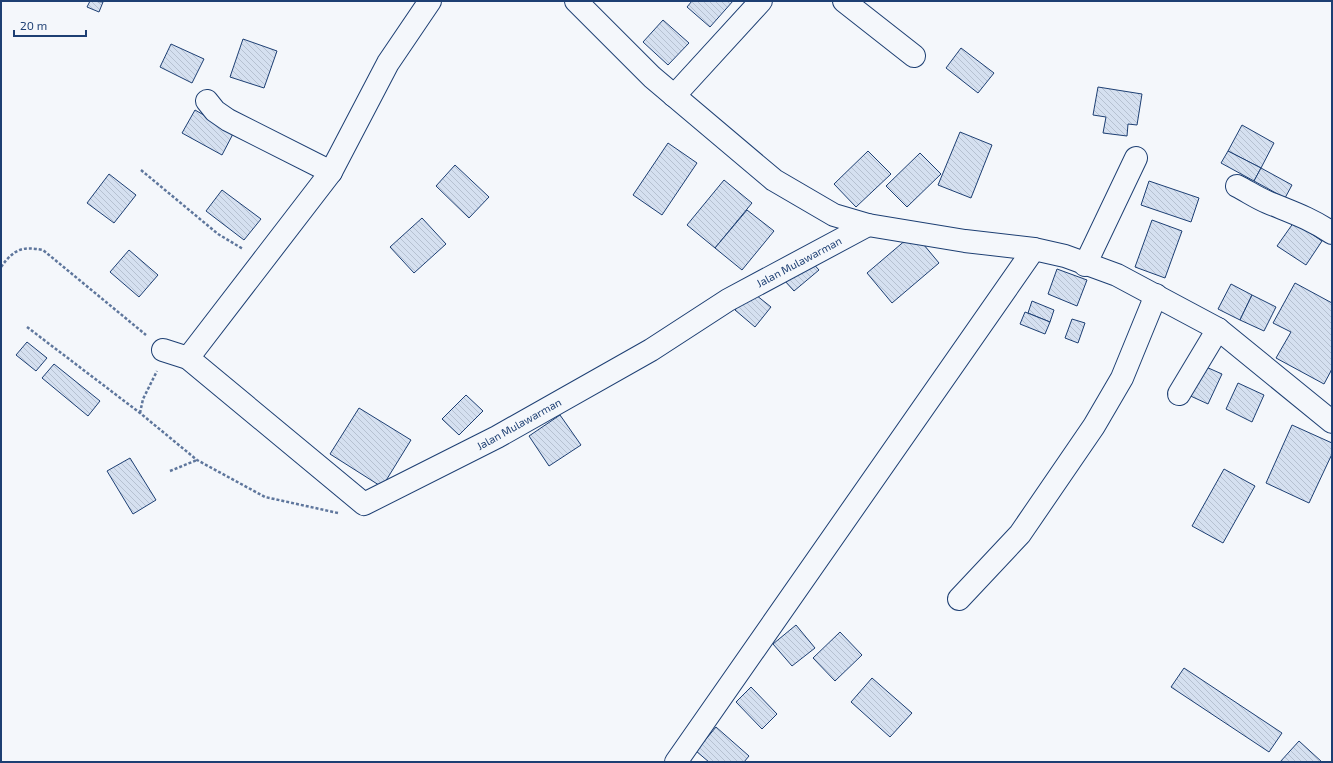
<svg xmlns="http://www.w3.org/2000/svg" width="1333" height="763" font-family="'Exo 2',sans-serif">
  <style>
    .building { fill: url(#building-back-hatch); stroke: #1d3f73 }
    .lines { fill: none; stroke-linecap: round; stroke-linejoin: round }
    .minor-casing { stroke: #1d3f73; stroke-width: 24 }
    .path { stroke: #5e769c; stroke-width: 2.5; stroke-dasharray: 3 2; stroke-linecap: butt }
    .minor { stroke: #f4f7fb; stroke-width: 22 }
    .labels { text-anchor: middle; stroke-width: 3; stroke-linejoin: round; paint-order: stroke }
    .street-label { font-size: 11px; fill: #1d3f73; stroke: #f4f7fb }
  </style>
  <defs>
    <pattern id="building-back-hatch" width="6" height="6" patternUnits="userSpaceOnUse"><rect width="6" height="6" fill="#d5e0f0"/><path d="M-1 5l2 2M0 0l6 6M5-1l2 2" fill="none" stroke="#b6c1d1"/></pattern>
  </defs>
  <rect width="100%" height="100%" fill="#f4f7fb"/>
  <g class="building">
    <polygon points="90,1 103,2 99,12 87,7"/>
    <polygon points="692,1 733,1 710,27 687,7"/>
    <polygon points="663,20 689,43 668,65 643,42"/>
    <polygon points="243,39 277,51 264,88 230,77"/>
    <polygon points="171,44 204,59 192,83 160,67"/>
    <polygon points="961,48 994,73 978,93 946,68"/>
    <polygon points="1098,87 1142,94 1137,125 1128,124 1127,136 1103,133 1106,117 1093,115"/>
    <polygon points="195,110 234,132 222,155 182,133"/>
    <polygon points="1242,125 1274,143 1261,168 1228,151"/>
    <polygon points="960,132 992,145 971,198 938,185"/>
    <polygon points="668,143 697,163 662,215 633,195"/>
    <polygon points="868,151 891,174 856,207 834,184"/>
    <polygon points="1228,151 1261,168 1254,181 1221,163"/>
    <polygon points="920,153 941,174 907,207 886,186"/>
    <polygon points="455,165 489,197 469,218 436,186"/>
    <polygon points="1261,168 1292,185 1285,198 1254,181"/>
    <polygon points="109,174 136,195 114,223 87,203"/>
    <polygon points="724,180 752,203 715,248 687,225"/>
    <polygon points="1149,181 1199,198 1191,222 1141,205"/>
    <polygon points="222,190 261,219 244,240 206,211"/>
    <polygon points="747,210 774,231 742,270 715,248"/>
    <polygon points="422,218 446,244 414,273 390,247"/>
    <polygon points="1152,220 1182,231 1165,278 1135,267"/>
    <polygon points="1294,222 1322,241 1306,265 1277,246"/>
    <polygon points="914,233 939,263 892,303 867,273"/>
    <polygon points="129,250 158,275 139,297 110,272"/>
    <polygon points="809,259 819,270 794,291 784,280"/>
    <polygon points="1057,269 1087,280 1077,306 1048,294"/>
    <polygon points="1295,283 1332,303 1332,369 1324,384 1276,358 1291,332 1273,323"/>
    <polygon points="1231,284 1252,295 1240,320 1218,309"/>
    <polygon points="751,291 771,307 755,327 735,310"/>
    <polygon points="1252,295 1276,307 1264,331 1240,320"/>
    <polygon points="1032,301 1054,310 1050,322 1028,313"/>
    <polygon points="1025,312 1050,322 1045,334 1020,324"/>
    <polygon points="1072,319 1085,323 1078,343 1065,338"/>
    <polygon points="27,342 47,358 36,371 16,355"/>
    <polygon points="1197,363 1222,374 1208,404 1184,393"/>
    <polygon points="54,364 100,401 88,416 42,378"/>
    <polygon points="1238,383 1264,395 1252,422 1226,409"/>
    <polygon points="466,395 483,411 459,435 442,419"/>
    <polygon points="359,408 411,440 382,487 330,454"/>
    <polygon points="560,415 581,445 549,466 529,436"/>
    <polygon points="1292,425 1332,443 1332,454 1309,503 1266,483"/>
    <polygon points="130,458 156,500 133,514 107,471"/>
    <polygon points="1224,469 1255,486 1223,543 1192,526"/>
    <polygon points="796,625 815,648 792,666 773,644"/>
    <polygon points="840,632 862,655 835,681 813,658"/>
    <polygon points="1184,668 1282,733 1269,752 1171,687"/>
    <polygon points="872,678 912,713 890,737 851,702"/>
    <polygon points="751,687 777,714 762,729 736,702"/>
    <polygon points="716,727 749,756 744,762 709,762 696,751"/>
    <polygon points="1299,741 1322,762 1280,762"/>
  </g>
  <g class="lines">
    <defs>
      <g id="minor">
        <polyline points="576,1 652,77 774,180 834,215 868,225 965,241 1034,249 1065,256 1117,275 1218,329 1332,422"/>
        <polyline points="844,1 914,56"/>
        <polyline points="674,96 761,1"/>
        <polyline points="207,101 215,111 228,120 331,172"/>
        <path d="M 1237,186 C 1247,191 1257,198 1267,202 C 1291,212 1310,218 1332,233"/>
        <polyline points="1085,265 1136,158"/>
        <polyline points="163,350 188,358 364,504 497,437 651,350 728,300 868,225"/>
        <polyline points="188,358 331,172 388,63 430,1"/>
        <polyline points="1179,394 1218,329"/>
        <polyline points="959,599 1020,534 1094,426 1122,378 1156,295"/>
        <polyline points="676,762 1034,249"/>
      </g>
    </defs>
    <use href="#minor" class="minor-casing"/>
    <g class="path">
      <polyline points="141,170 218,234 243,249"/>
      <path d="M 1,267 C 14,249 22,246 43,250 L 146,335"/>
      <polyline points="27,327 140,413 197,460 265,497 338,513"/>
      <polyline points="140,413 143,399 157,371"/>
      <polyline points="170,471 197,460"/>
    </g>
    <use href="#minor" class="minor"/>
  </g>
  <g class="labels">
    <g class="street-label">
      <text transform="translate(799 262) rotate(-28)" y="4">Jalan Mulawarman</text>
      <text transform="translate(519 424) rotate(-29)" y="4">Jalan Mulawarman</text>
    </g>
  </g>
  <rect width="1333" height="763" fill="none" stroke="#1d3f73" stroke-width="4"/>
  <path d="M14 30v6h72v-6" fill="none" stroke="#1d3f73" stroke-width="2"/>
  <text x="20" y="30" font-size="12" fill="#1d3f73" stroke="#f4f7fb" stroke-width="3" paint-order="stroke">20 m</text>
</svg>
